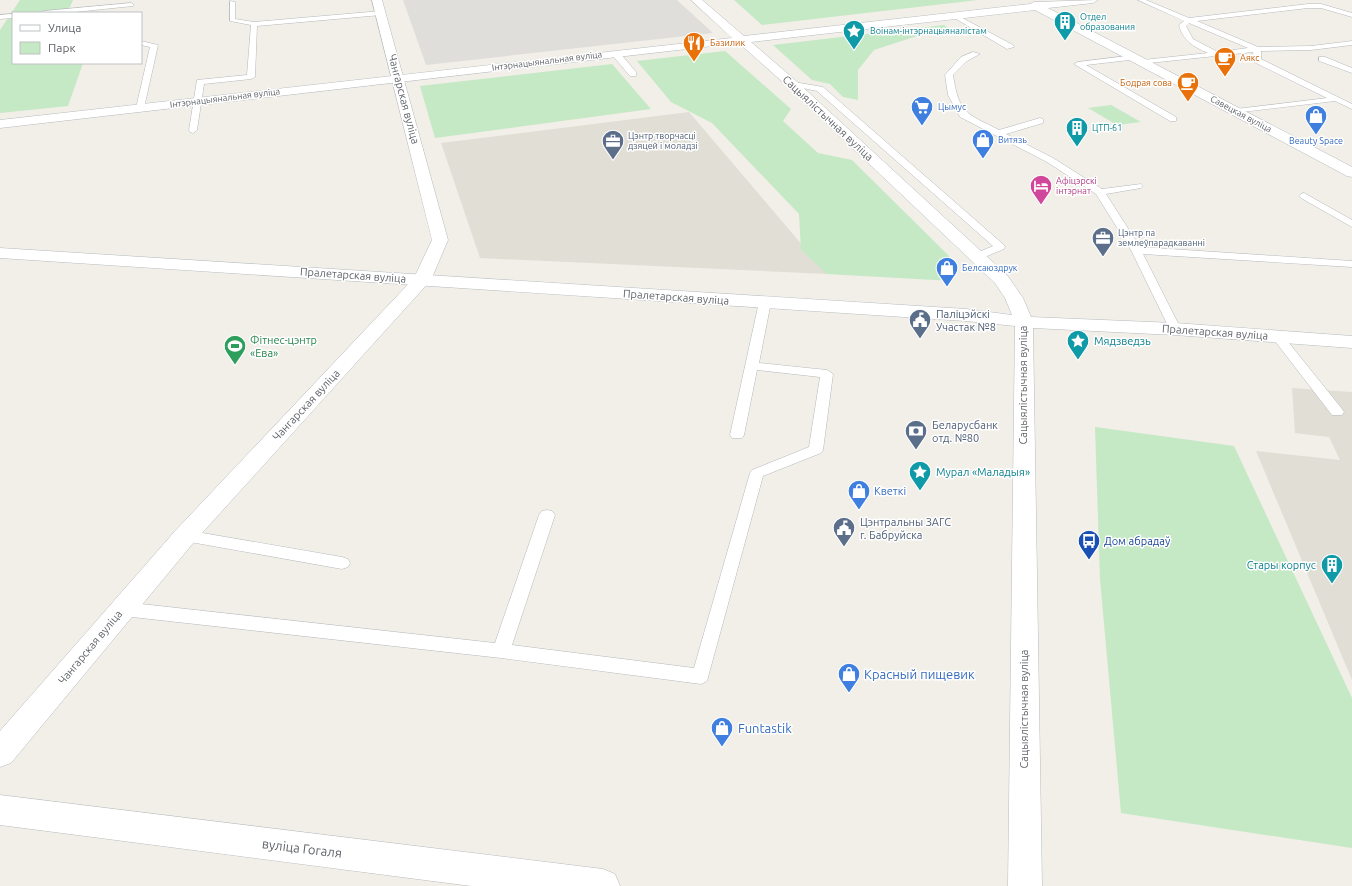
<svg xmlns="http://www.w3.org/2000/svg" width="1352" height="886" viewBox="0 0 1352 886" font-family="Ubuntu,sans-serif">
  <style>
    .industrial { fill: #e0deda }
    .education { fill: #e1ded6 }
    .green { fill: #c5e8c5 }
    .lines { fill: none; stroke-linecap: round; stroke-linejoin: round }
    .lane-casing { stroke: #b5b8bc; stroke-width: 1 }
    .street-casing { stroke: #b5b8bc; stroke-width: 1 }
    .secondary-casing { stroke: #b6babf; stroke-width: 1 }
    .lane { fill: #fff; fill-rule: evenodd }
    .street { fill: #fff; fill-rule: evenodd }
    .secondary { fill: #fff; fill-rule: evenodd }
    .labels { text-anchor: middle; stroke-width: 3; stroke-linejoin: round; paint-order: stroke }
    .far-culture-label { font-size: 9px; fill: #0d838f; stroke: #fff; text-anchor: start }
    .far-food-label { font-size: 9px; fill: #c56008; stroke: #fff; text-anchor: start }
    .far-street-label { font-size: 9px; fill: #5f6368; stroke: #fff }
    .far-shop-label { font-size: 9px; fill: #366cbe; stroke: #fff; text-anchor: start }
    .far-service-label { font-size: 9px; fill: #4e5e75; stroke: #fff; text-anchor: start }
    .far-hotel-label { font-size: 9px; fill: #b23c85; stroke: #fff; text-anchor: start }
    .street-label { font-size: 11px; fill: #5f6368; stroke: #fff }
    .service-label { font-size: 11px; fill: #4e5e75; stroke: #fff; text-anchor: start }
    .leisure-label { font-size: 11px; fill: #27864d; stroke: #fff; text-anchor: start }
    .culture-label { font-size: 11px; fill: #0d838f; stroke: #fff; text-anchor: start }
    .shop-label { font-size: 11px; fill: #366cbe; stroke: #fff; text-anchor: start }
    .transit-label { font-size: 11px; fill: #164399; stroke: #fff; text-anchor: start }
    .near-shop-label { font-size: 13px; fill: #366cbe; stroke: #fff; text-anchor: start }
    .near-street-label { font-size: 13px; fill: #5f6368; stroke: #fff }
  </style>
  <rect width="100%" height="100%" fill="#f1efe8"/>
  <path class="industrial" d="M403 0H677L713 33 426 65Z"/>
  <path class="education" d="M689 112 827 274 480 258 441 143Z
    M1292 388 1352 392V680L1256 451 1340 460 1329 437 1295 433Z"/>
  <path class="green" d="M20 0H73L67 13H13V63H83L68 106 0 113V30Z
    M734 0H978L762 25Z
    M944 25 951 30 926 33 874 50 858 70V100L843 97 830 84 812 80 773 45Z
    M725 51 791 109 783 121 818 153 852 160 949 256 953 281 827 274 801 250 799 214 712 123 671 102 637 61Z
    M612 64 651 109 435 138 420 86Z
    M1111 105 1141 122 1117 125 1088 108Z
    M1095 427 1234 446 1352 698V848L1121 813 1100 579Z"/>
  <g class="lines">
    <g class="lane-casing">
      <path id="lane" d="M1138 0H1146L1189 18 1308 4H1321L1352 13V17L1321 8H1308L1197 21 1258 47 1311 46 1352 41V45L1311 50 1261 51V59L1352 104V109L1335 101 1233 113 1232 111 1236 109 1327 98 1254 62 1253 52 1140 64V60H1143L1208 53C1194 47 1183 41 1179 25L1184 21ZM1189 23 1248 48 1218 52 1193 39 1186 26Z
        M230 1 235 2V19L254 22 381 11 384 13 381 15 257 26 255 77 251 79 204 84 197 130 193 133 190 132 189 130 197 80 247 75 251 25 230 21Z
        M131 3 133 4V6L65 13H41L44 11Z
        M953 13 1013 45 1014 47 1007 49 951 16 950 15Z
        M13 14V18L0 19V15Z
        M141 41 158 45 144 108 140 110 136 108 150 47 141 45Z
        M613 52H619L636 72V76H630L613 56Z
        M973 52 980 54 967 61 953 75C959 114 966 113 999 130L1040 118 1043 119V123L1006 134 1053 158 1102 189 1141 184 1143 186 1141 188 1106 194 1140 247 1352 261V267L1143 254 1181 329 1175 333 1171 332 1131 250 1096 194 1047 162 960 117 948 95 945 75 961 57Z
        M1135 55 1139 57 1138 59 1086 65 1176 117V121H1170L1074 64 1078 62Z
        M1319 57H1325L1352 68V73L1319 61Z
        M788 81 823 87 1004 245 1005 247 1004 249 980 259H972L971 257 972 255 993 246 817 91 788 85Z
        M1304 193 1352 220V227L1301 198 1299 196 1301 194Z
        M765 299 771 302 759 363 827 370 833 374 823 450 821 453 763 476 707 681 701 684 501 658 123 616 117 614 115 609 117 604 123 602 495 643 539 515 542 511 547 510 552 511 555 515 512 645 694 668 750 473 752 470 809 447 820 377 757 370 744 435 742 438H732L730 435 759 302Z
        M1277 332 1281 333 1342 409 1344 412 1342 415H1332L1271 336Z
        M185 530 342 557 348 559 350 563 348 567 342 569 179 540 177 536 179 532Z"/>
    </g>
    <g class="street-casing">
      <path id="street" d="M372 0H382L448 240 431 280 194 542 11 763 0 767V731L176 530 414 278 432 240Z
        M0 795 603 869 615 874 620 886H471L0 825Z"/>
    </g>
    <g class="secondary-casing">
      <path id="secondary" d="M691 0H702L744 36 1030 4 1034 2 1098 0 1093 3 1048 8 1352 167V177L1347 176 1035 10 751 42 795 80 1007 275 1023 298 1031 317 1175 323 1352 336V348L1175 335 1033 328 1042 886H1008L1015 326 966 321 0 258V248L966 309 1012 315 1005 298 995 283 787 86 739 43 0 128V120L732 38Z"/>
    </g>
    <use href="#lane" class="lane"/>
    <use href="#street" class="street"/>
    <use href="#secondary" class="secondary"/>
  </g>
  <defs>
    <g id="building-pin" transform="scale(1.15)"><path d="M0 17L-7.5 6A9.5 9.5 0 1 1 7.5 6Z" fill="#0f9aa8" stroke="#fff"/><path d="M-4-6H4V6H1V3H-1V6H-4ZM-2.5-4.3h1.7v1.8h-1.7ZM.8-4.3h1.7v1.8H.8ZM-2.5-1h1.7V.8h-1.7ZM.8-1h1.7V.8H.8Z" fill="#fff"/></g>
    <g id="sight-pin" transform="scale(1.15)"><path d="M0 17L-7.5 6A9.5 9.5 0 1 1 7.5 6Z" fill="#0f9aa8" stroke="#fff"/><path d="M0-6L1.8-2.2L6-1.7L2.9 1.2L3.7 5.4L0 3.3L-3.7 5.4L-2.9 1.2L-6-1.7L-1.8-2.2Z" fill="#fff"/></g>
    <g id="restaurant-pin" transform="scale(1.15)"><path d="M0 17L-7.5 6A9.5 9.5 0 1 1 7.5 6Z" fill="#e8710a" stroke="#fff"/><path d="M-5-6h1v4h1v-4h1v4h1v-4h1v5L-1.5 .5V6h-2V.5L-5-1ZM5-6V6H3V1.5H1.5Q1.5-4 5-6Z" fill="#fff"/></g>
    <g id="cafe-pin" transform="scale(1.15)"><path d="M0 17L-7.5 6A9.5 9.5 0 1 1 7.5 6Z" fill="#e8710a" stroke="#fff"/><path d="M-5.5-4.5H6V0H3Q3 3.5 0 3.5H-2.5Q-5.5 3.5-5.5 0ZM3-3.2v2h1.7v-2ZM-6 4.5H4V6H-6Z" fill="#fff"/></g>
    <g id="supermarket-pin" transform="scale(1.15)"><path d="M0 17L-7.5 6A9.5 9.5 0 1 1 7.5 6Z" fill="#3f7fe0" stroke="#fff"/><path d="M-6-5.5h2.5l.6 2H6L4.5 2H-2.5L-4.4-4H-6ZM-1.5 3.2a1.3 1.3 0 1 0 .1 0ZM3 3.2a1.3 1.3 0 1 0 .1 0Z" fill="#fff"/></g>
    <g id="shop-pin" transform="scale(1.15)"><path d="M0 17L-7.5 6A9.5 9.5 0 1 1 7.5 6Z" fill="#3f7fe0" stroke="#fff"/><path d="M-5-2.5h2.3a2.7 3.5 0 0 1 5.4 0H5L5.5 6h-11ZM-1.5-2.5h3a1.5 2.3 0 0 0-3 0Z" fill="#fff"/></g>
    <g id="office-pin" transform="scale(1.15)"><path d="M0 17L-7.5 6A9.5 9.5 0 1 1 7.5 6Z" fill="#5c6f8a" stroke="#fff"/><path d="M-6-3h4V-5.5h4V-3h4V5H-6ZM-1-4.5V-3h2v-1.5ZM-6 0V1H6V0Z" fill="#fff"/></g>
    <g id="hotel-pin" transform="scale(1.15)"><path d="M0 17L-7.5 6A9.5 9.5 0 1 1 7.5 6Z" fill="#d1479c" stroke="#fff"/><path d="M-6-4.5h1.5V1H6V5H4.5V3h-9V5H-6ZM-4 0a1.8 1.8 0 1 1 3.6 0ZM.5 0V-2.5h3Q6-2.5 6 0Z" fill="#fff"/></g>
    <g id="civic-pin" transform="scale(1.15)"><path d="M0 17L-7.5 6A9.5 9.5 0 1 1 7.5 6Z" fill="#5c6f8a" stroke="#fff"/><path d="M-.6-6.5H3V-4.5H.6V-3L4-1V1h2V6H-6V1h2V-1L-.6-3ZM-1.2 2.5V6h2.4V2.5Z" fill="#fff"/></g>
    <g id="stadium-pin" transform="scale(1.15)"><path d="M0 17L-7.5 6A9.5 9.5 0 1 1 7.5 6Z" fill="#2e9e5b" stroke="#fff"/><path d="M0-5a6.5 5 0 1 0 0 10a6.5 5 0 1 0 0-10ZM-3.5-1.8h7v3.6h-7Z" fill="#fff"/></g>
    <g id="bank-pin" transform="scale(1.15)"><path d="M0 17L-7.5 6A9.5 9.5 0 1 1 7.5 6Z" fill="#5c6f8a" stroke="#fff"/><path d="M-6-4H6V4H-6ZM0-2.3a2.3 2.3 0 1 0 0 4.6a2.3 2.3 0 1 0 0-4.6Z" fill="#fff"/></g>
    <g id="bus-pin" transform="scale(1.15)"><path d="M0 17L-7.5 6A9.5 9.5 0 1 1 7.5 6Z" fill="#1a4fb4" stroke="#fff"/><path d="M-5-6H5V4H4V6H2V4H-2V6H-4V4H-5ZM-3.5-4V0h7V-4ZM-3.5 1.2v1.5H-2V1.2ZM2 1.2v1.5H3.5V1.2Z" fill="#fff"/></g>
  </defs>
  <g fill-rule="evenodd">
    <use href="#building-pin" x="1065" y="22"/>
    <use href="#sight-pin" x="854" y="31"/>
    <use href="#restaurant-pin" x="694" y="43"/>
    <use href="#cafe-pin" x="1225" y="58"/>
    <use href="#cafe-pin" x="1188" y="83"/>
    <use href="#supermarket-pin" x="922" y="107"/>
    <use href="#shop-pin" x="1316" y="116"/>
    <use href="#building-pin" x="1077" y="128"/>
    <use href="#shop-pin" x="983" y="140"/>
    <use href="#office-pin" x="613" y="141"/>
    <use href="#hotel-pin" x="1041" y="186"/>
    <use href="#office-pin" x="1103" y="238"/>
    <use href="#shop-pin" x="947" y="268"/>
    <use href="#civic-pin" x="920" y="320"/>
    <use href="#sight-pin" x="1078" y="341"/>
    <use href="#stadium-pin" x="235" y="346"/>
    <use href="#bank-pin" x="916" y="431"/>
    <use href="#sight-pin" x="920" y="472"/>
    <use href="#shop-pin" x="859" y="491"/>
    <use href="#civic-pin" x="844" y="528"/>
    <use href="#bus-pin" x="1089" y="541"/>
    <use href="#building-pin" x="1332" y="565"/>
    <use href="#shop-pin" x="849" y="674"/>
    <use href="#shop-pin" x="722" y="728"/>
  </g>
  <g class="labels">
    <g class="far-culture-label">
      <text x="1080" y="20">Отдел<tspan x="1080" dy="10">образования</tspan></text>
      <text x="870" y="34">Воінам-інтэрнацыяналістам</text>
      <text x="1092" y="131">ЦТП-61</text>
    </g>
    <g class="far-food-label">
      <text x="710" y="46">Базилик</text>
      <text x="1240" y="61">Аякс</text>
      <text x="1172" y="86" text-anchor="end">Бодрая сова</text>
    </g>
    <g class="far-street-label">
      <text transform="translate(547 61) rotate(-7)" y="3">Інтэрнацыянальная вуліца</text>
      <text transform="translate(225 98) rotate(-7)" y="3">Інтэрнацыянальная вуліца</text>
      <text transform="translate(1241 114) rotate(28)" y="3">Савецкая вуліца</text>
    </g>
    <g class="far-shop-label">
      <text x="938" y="110">Цымус</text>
      <text x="998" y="143">Витязь</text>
      <text x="1316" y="144" text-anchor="middle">Beauty Space</text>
      <text x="962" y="271">Белсаюздрук</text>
    </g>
    <g class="far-service-label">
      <text x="628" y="139">Цэнтр творчасці<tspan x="628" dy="10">дзяцей і моладзі</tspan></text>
      <text x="1118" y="236">Цэнтр па<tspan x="1118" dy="10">землеўпарадкаванні</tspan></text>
    </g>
    <g class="far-hotel-label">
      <text x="1056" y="184">Афіцэрскі<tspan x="1056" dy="10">інтэрнат</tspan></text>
    </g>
    <g class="street-label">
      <text transform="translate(404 99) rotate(75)" y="4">Чангарская вуліца</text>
      <text transform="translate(828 118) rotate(43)" y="4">Сацыялістычная вуліца</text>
      <text transform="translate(353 275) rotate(4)" y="4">Пралетарская вуліца</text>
      <text transform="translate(676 297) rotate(4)" y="4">Пралетарская вуліца</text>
      <text transform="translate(1215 332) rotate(4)" y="4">Пралетарская вуліца</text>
      <text transform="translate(1023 385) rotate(-90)" y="4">Сацыялістычная вуліца</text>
      <text transform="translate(306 405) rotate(-47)" y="4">Чангарская вуліца</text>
      <text transform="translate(90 647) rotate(-50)" y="4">Чангарская вуліца</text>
      <text transform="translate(1024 709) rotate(-90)" y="4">Сацыялістычная вуліца</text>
    </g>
    <g class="service-label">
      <text x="936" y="318">Паліцэйскі<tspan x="936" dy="13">Участак №8</tspan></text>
      <text x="932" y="429">Беларусбанк<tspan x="932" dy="13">отд. №80</tspan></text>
      <text x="860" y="526">Цэнтральны ЗАГС<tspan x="860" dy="13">г. Бабруйска</tspan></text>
    </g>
    <g class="leisure-label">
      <text x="250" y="344">Фітнес-цэнтр<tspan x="250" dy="13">«Ева»</tspan></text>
    </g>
    <g class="culture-label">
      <text x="1094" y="345">Мядзведзь</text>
      <text x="936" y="476">Мурал «Маладыя»</text>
      <text x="1316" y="569" text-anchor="end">Стары корпус</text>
    </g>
    <g class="shop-label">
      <text x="874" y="495">Кветкі</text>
    </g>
    <g class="transit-label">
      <text x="1104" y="545">Дом абрадаў</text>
    </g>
    <g class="near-shop-label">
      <text x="864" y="679">Красный пищевик</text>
      <text x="738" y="733">Funtastik</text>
    </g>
    <g class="near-street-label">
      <text transform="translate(302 848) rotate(7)" y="5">вуліца Гогаля</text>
    </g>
  </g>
  <rect x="12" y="12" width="130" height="52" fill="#ffffff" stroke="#bfc1c3"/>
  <rect x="20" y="25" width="20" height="6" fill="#ffffff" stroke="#bfc1c3"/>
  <text x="48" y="32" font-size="12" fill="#5f6368">Улица</text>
  <rect x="20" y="42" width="20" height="12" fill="#c5e8c5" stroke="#bfc1c3"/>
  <text x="48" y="52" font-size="12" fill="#5f6368">Парк</text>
</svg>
